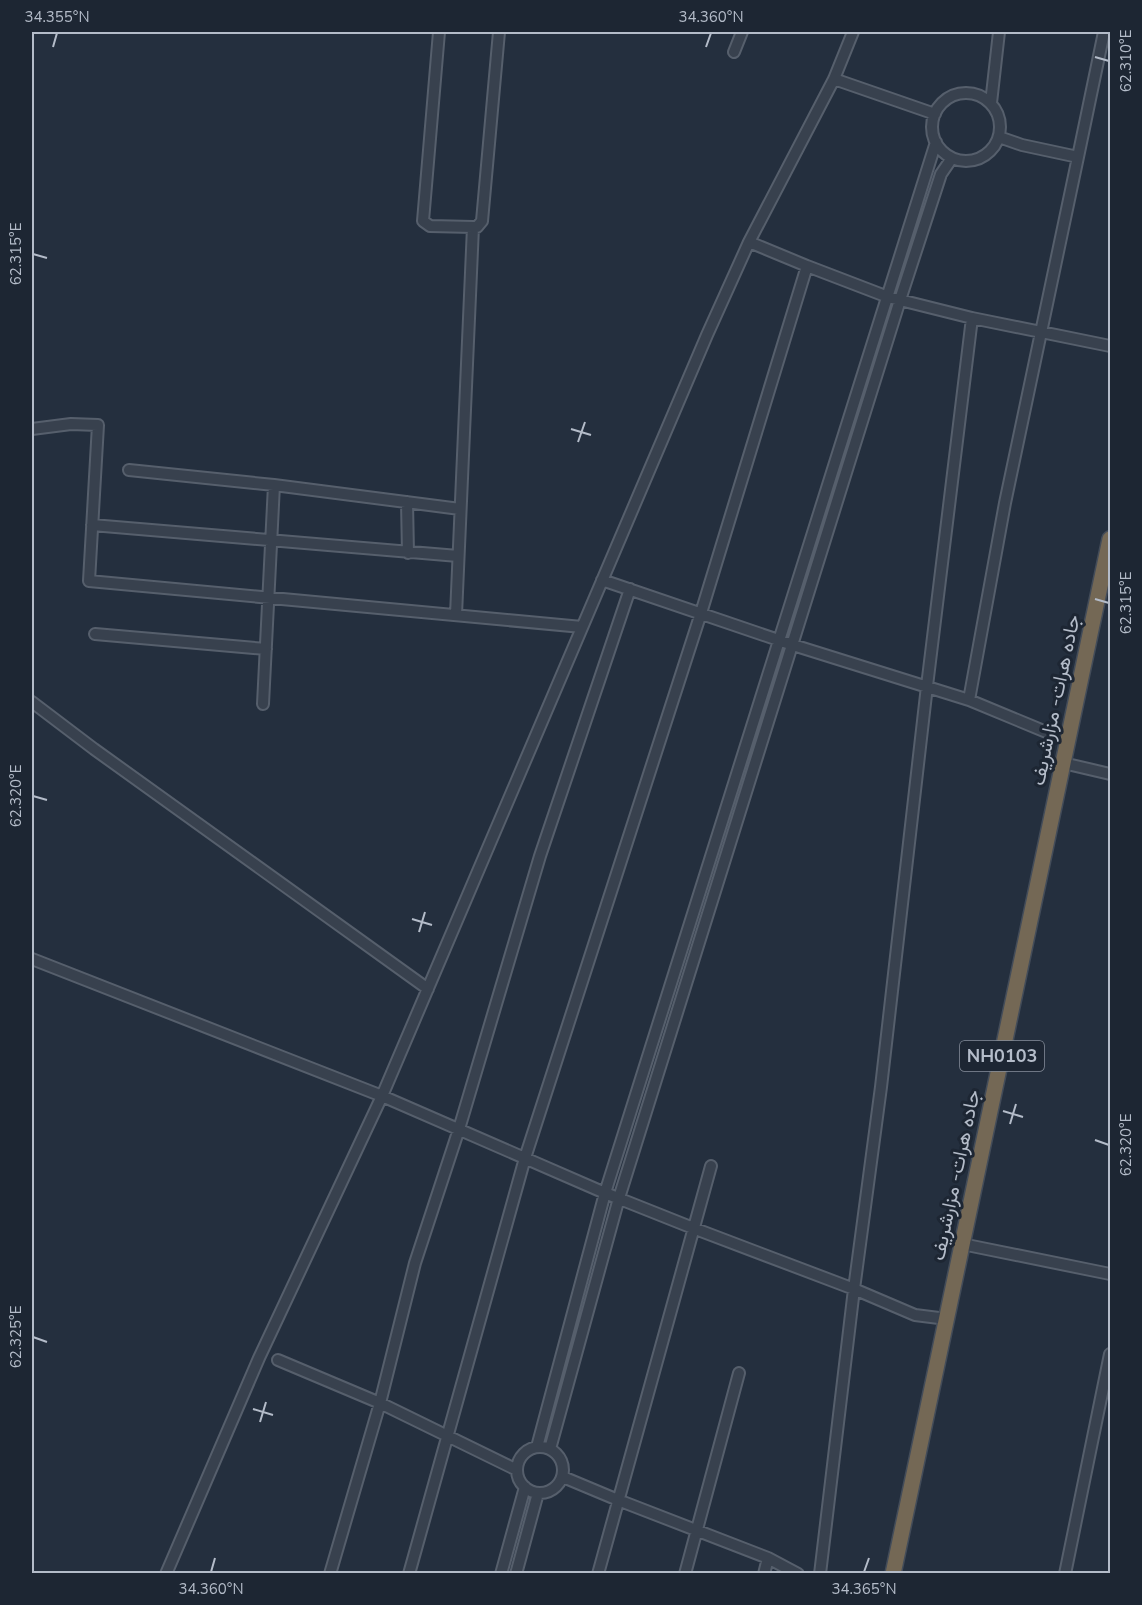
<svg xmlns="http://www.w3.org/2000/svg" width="1142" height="1605" viewBox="0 0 1142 1605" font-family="'Nunito Sans',Vazirmatn,sans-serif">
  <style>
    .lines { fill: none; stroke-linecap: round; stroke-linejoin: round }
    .minor-casing { stroke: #565f6c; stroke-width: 14 }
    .highway-casing { stroke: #434c59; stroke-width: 18 }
    .minor { stroke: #38414e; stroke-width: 10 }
    .highway { stroke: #746855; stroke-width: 15 }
    .ticks { fill: none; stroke: #b4bcc9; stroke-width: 2 }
    .labels { text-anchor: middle; stroke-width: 6; stroke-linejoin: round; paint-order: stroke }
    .shield { fill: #1d2633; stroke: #878f9c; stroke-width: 1.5 }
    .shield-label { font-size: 18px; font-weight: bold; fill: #b4bcc9 }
    .street-label { font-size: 20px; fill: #b4bcc9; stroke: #1d2633 }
    .neatline { fill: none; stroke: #b4bcc9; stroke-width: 2 }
    .ticks-label { font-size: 15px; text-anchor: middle; fill: #b4bcc9 }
  </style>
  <rect width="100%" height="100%" fill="#242f3e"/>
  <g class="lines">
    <g class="minor-casing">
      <path id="minor" d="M439 32 423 221 430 226 473 227H477L482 221 499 32
        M734 52 742 32
        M834 79 935 114
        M932 127a34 34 0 1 1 68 0a34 34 0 1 1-68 0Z
        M991 103 999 32
        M1078 157 1104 32
        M749 242 807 266 888 297 972 318 1110 346
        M32 429 71 424 98 425 89 581 582 627
        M129 470 274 485 460 509
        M407 502 408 553
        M92 525 458 556
        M602 580 793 645 969 700 1068 741
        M456 615 473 227
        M95 634 266 649
        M969 700 1005 503 1078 157 1022 145 999 137
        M32 702 94 749 428 989
        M263 704 274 485
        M1063 763 1110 774
        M32 959 382 1096 605 1193 693 1228 854 1289 915 1315 947 1319
        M962 1244 1110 1274
        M278 1360 380 1403 517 1470
        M517 1470a23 23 0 1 1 46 0a23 23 0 1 1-46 0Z
        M537 1447 605 1193 936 142
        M550 1449 619 1198 900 300 941 174 952 158
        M563 1477 618 1500 768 1558 798 1574
        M166 1574 259 1358 382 1096 707 335 749 242 834 79 853 32
        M330 1574 380 1403 415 1263 459 1129 540 856 630 589
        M409 1574 525 1158 701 613 807 266
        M501 1574 525 1487
        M516 1574 538 1493
        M598 1574 711 1166
        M685 1574 739 1373
        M764 1574 768 1558
        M820 1574 854 1289 881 1087 927 686 972 318
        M1065 1574 1110 1354"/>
    </g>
    <g class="highway-casing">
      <path id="highway" d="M893 1574 1110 539"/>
    </g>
    <use href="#minor" class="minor"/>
    <use href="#highway" class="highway"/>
  </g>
  <path class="ticks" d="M53 47 57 33M706 47 711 33M1095 57 1109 61M33 254 47 258M571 429 591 435M578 442 585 422M1095 599 1109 603M33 796 47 800M412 919 432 925M419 932 425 912M1003 1111 1023 1117M1010 1124 1016 1104M1095 1140 1109 1145M33 1337 47 1342M253 1409 273 1415M260 1422 266 1402M211 1572 215 1558M864 1572 869 1558"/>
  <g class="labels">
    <rect class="shield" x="960" y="1041" width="84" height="30" rx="4.5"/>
    <g class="shield-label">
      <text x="1002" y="1062">NH0103</text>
    </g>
    <g class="street-label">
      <text transform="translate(1055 700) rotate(-78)" y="7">جاده هرات- مزارشریف</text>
      <text transform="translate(955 1175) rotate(-78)" y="7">جاده هرات- مزارشریف</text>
    </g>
  </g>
  <rect width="1142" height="1605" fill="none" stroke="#1d2633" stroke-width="66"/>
  <rect x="33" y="33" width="1076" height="1539" class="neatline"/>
  <g class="ticks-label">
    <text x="57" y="22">34.355°N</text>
    <text x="711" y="22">34.360°N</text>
    <text transform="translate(1126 61) rotate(-90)" y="5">62.310°E</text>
    <text transform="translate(16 254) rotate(-90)" y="5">62.315°E</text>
    <text transform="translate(1126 603) rotate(-90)" y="5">62.315°E</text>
    <text transform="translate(16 796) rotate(-90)" y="5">62.320°E</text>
    <text transform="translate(1126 1145) rotate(-90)" y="5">62.320°E</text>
    <text transform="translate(16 1337) rotate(-90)" y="5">62.325°E</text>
    <text x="211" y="1594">34.360°N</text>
    <text x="864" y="1594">34.365°N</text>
  </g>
</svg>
